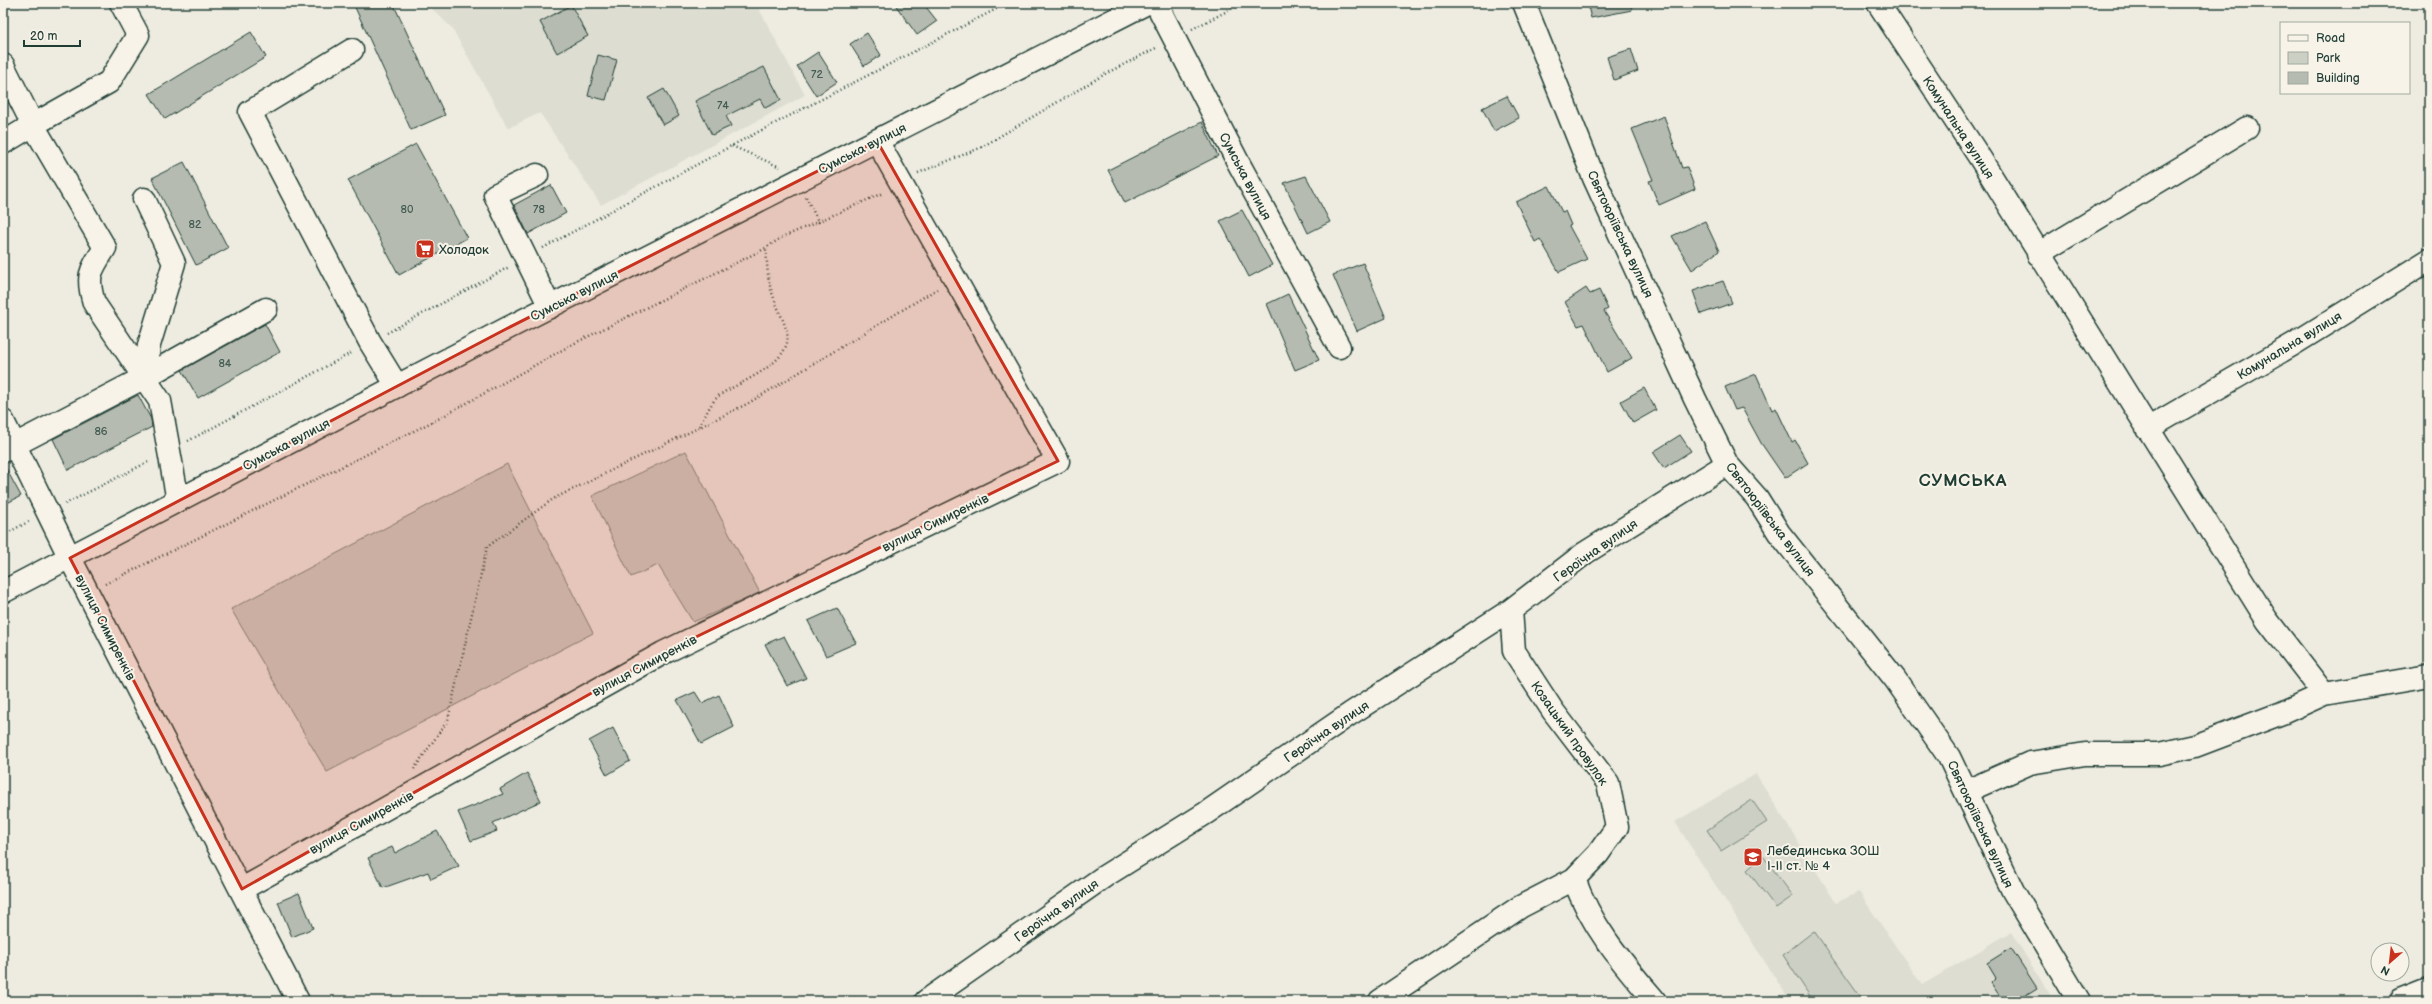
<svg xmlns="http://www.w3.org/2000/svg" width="2432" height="1004" viewBox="0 0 2432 1004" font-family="'Balsamiq Sans',sans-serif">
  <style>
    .built { fill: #ddddd2 }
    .green { fill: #cccfc4; stroke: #76867c }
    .building { fill: #b5bbb0; stroke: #1f3d34 }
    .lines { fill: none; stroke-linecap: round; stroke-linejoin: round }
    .minor-casing { stroke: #1f3d34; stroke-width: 25 }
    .major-casing { stroke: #1f3d34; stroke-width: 25 }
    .path { stroke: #1f3d34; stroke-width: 2.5; stroke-dasharray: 1 3; stroke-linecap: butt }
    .minor { stroke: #f7f3e8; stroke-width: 22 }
    .major { stroke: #f7f3e8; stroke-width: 22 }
    .marked { fill: #c8321e; fill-opacity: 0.2; stroke: #c8321e; stroke-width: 3; stroke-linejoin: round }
    .labels { text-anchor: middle; stroke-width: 4; stroke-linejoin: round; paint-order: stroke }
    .number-label { font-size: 11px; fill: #445c53 }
    .street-label { font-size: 13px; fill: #1f3d34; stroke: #f7f3e8 }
    .poi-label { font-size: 13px; fill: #1f3d34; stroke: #f7f3e8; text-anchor: start }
    .district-label { font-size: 17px; font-weight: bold; letter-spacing: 1px; fill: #1f3d34; stroke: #f7f3e8 }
  </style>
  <rect width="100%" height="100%" fill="#eeece1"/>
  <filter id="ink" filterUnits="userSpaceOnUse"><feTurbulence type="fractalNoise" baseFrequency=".025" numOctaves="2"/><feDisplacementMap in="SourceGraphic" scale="8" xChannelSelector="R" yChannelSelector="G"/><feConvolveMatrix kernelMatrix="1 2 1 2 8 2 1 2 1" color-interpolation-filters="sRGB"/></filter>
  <g filter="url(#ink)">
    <path class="built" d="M426 3H756L805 95 601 205 540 113 508 128 452 28Z
      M1756 774 1836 903 1859 892 1922 985 2011 932 2054 1001H1790L1675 822Z"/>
    <path class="green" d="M686 451 760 593 693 622 658 565 631 577 592 496Z
      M507 464 593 633 327 772 231 609Z
      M1752 800 1767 822 1721 851 1707 830Z
      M1763 856 1793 896 1776 908 1747 870Z
      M1814 931 1863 1000 1813 1001 1783 955Z"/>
    <path class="building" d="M353 3H393L445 115 411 130Z
      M894 3H923L937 21 917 35Z
      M1587 3H1631L1632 10 1591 18Z
      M571 5 588 36 557 53 540 22Z
      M251 32 266 57 165 119 149 94Z
      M867 33 881 55 864 66 850 44Z
      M1631 49 1638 71 1614 80 1607 57Z
      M818 52 837 82 816 96 797 66Z
      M598 55 617 60 606 100 588 96Z
      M764 67 781 100 765 108 760 99 726 116 731 126 712 135 695 101Z
      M664 89 679 116 663 125 648 98Z
      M1507 96 1519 118 1494 131 1482 108Z
      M1664 116 1682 168 1687 167 1695 189 1659 205 1649 181 1653 180 1632 129Z
      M1202 122 1218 156 1125 203 1108 170Z
      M416 144 467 238 399 275 348 180Z
      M184 162 228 248 196 265 152 178Z
      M1306 176 1330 222 1308 233 1284 183Z
      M551 185 566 213 528 234 514 205Z
      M1549 186 1562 212 1565 211 1571 225 1569 226 1587 259 1559 272 1540 239 1535 242 1516 202Z
      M1242 210 1272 265 1249 277 1220 221Z
      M1705 221 1719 251 1692 270 1672 236Z
      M1363 263 1386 318 1357 331 1333 275Z
      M1723 281 1732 303 1701 314 1693 291Z
      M1586 288 1590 294 1599 290 1608 309 1604 311 1632 358 1607 372 1584 324 1578 326 1565 302Z
      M1288 294 1319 360 1295 370 1267 304Z
      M265 324 280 352 198 398 182 370Z
      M1756 374 1772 410 1776 408 1792 442 1795 440 1808 463 1785 478 1761 443 1742 408 1735 410 1725 387Z
      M1644 388 1656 410 1633 423 1621 401Z
      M138 395 151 419 152 427 68 470 53 439Z
      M1680 435 1691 451 1664 468 1653 452Z
      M3 463 21 496 3 505Z
      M837 608 856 643 826 656 808 621Z
      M784 636 806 678 787 686 765 644Z
      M695 692 702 703 719 695 734 727 701 744 677 700Z
      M613 728 630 761 607 775 589 741Z
      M527 773 541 801 493 823 497 831 471 841 458 812 503 794 500 789Z
      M437 831 459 866 431 879 428 872 383 888 368 858 392 847 395 853Z
      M299 893 313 928 292 937 278 902Z
      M2011 948 2037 988 2016 1001H2003L1991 983 1996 978 1987 963Z"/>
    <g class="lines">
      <g class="minor-casing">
        <path id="minor" d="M121 3 138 35 109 82 33 125 105 248C90 271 86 276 94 303L160 401 178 501
          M1156 3 1239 164 1339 347
          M1524 3 1594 178 1695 399 1727 464 1757 498 1779 533 1895 679 1949 757 2013 891 2079 1001
          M1878 3 1980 158 2267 620 2324 694
          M352 50 250 112 370 342 397 386
          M3 65 33 125 3 143
          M537 175 495 195 550 307
          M144 199 174 263 149 345 145 377
          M2038 254 2247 128
          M3 421 70 558 298 1001
          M2147 429 2292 345 2429 260
          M3 451 145 377 266 309
          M1967 791 2030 763 2085 754H2159L2195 746 2282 713 2324 694 2429 676
          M1574 879C1592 928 1622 962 1655 1001
          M242 889 663 653 1058 461 877 141
          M926 1001 1105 876 1206 813 1350 714 1511 610 1585 553 1727 464
          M1380 1001 1520 907 1574 879 1598 854 1617 827 1608 783 1553 711 1514 651 1511 610
          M2401 1001 2429 990"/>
      </g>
      <g class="major-casing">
        <path id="major" d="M3 592 506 329 1147 3"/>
      </g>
      <path class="path" d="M1192 29 1243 3
        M732 146 780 167
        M918 173 980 148 1105 74 1158 47
        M806 197 819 223
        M543 248 731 146 1008 3
        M387 333 509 267
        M699 426C706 416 710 402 721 394 740 382 793 363 787 333 783 316 772 299 769 281 767 270 767 259 766 248
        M188 441 353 352
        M65 504 150 461
        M3 535 30 521
        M105 584 440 418 573 344 764 249 781 238 883 193
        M414 769 448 720 487 547 553 499 747 404 937 289"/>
      <use href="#minor" class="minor"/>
      <use href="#major" class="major"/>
    </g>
  </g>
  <path class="marked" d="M877 141 1058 461 663 653 242 889 70 558 506 329Z"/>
  <defs>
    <g id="supermarket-square" transform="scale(1)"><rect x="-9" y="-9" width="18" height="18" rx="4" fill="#c8321e" stroke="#f7f3e8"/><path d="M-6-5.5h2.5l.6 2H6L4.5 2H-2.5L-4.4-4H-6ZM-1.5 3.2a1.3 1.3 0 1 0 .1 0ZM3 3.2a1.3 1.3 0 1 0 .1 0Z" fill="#fff"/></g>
    <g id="school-square" transform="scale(1)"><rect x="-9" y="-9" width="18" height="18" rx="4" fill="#c8321e" stroke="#f7f3e8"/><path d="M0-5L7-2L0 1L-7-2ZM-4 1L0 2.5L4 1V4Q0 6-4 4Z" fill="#fff"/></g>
  </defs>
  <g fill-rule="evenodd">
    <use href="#supermarket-square" x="425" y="249"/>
    <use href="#school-square" x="1753" y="857"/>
  </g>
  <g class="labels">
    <g class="number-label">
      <text x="817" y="78">72</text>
      <text x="723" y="109">74</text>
      <text x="407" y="213">80</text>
      <text x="539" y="213">78</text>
      <text x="195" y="228">82</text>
      <text x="225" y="367">84</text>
      <text x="101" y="435">86</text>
    </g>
    <g class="street-label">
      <text transform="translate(1959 127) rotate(57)" y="5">Комунальна вулиця</text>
      <text transform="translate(862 148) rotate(-27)" y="5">Сумська вулиця</text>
      <text transform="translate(1246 176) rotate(62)" y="5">Сумська вулиця</text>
      <text transform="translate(1621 234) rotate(65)" y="5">Святоюріївська вулиця</text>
      <text transform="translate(574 295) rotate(-27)" y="5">Сумська вулиця</text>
      <text transform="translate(2289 345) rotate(-31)" y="5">Комунальна вулиця</text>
      <text transform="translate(286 444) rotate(-28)" y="5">Сумська вулиця</text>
      <text transform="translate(1771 519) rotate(53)" y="5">Святоюріївська вулиця</text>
      <text transform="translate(935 522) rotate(-26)" y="5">вулиця Симиренків</text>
      <text transform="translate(1595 550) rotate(-35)" y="5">Героїчна вулиця</text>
      <text transform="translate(106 627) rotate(63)" y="5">вулиця Симиренків</text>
      <text transform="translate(644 665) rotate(-28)" y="5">вулиця Симиренків</text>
      <text transform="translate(1326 731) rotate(-34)" y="5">Героїчна вулиця</text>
      <text transform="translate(1570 733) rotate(55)" y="5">Козацький провулок</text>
      <text transform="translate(361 822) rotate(-29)" y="5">вулиця Симиренків</text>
      <text transform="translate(1981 824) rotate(65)" y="5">Святоюріївська вулиця</text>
      <text transform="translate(1056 910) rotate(-35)" y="5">Героїчна вулиця</text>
    </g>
    <g class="poi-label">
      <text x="439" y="254">Холодок</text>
      <text x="1767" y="855">Лебединська ЗОШ<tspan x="1767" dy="15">І-ІІ ст. № 4</tspan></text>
    </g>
    <g class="district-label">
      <text x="1963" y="486">СУМСЬКА</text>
    </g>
  </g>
  <rect width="2432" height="1004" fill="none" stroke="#f7f3e8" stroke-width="16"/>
  <rect x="8" y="8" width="2416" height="988" fill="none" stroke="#1f3d34" stroke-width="1.5" filter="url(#ink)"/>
  <rect x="2280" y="22" width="130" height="72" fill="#f7f3e8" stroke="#a1aaa0"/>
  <rect x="2288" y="35" width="20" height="6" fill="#f7f3e8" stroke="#a1aaa0"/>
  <text x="2316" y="42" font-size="12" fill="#1f3d34">Road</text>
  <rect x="2288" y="52" width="20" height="12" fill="#cccfc4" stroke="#a1aaa0"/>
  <text x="2316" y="62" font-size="12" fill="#1f3d34">Park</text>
  <rect x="2288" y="72" width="20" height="12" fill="#b5bbb0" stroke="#a1aaa0"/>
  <text x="2316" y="82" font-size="12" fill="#1f3d34">Building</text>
  <g transform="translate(2390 962) rotate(208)"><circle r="19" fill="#f7f3e8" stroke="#a1aaa0"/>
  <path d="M0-3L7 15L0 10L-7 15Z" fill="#c8321e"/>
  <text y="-6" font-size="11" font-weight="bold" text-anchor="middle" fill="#1f3d34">N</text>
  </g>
  <path d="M24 40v6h56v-6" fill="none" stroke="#1f3d34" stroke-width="2"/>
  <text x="30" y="40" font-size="12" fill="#1f3d34" stroke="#f7f3e8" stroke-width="3" paint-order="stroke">20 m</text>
</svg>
